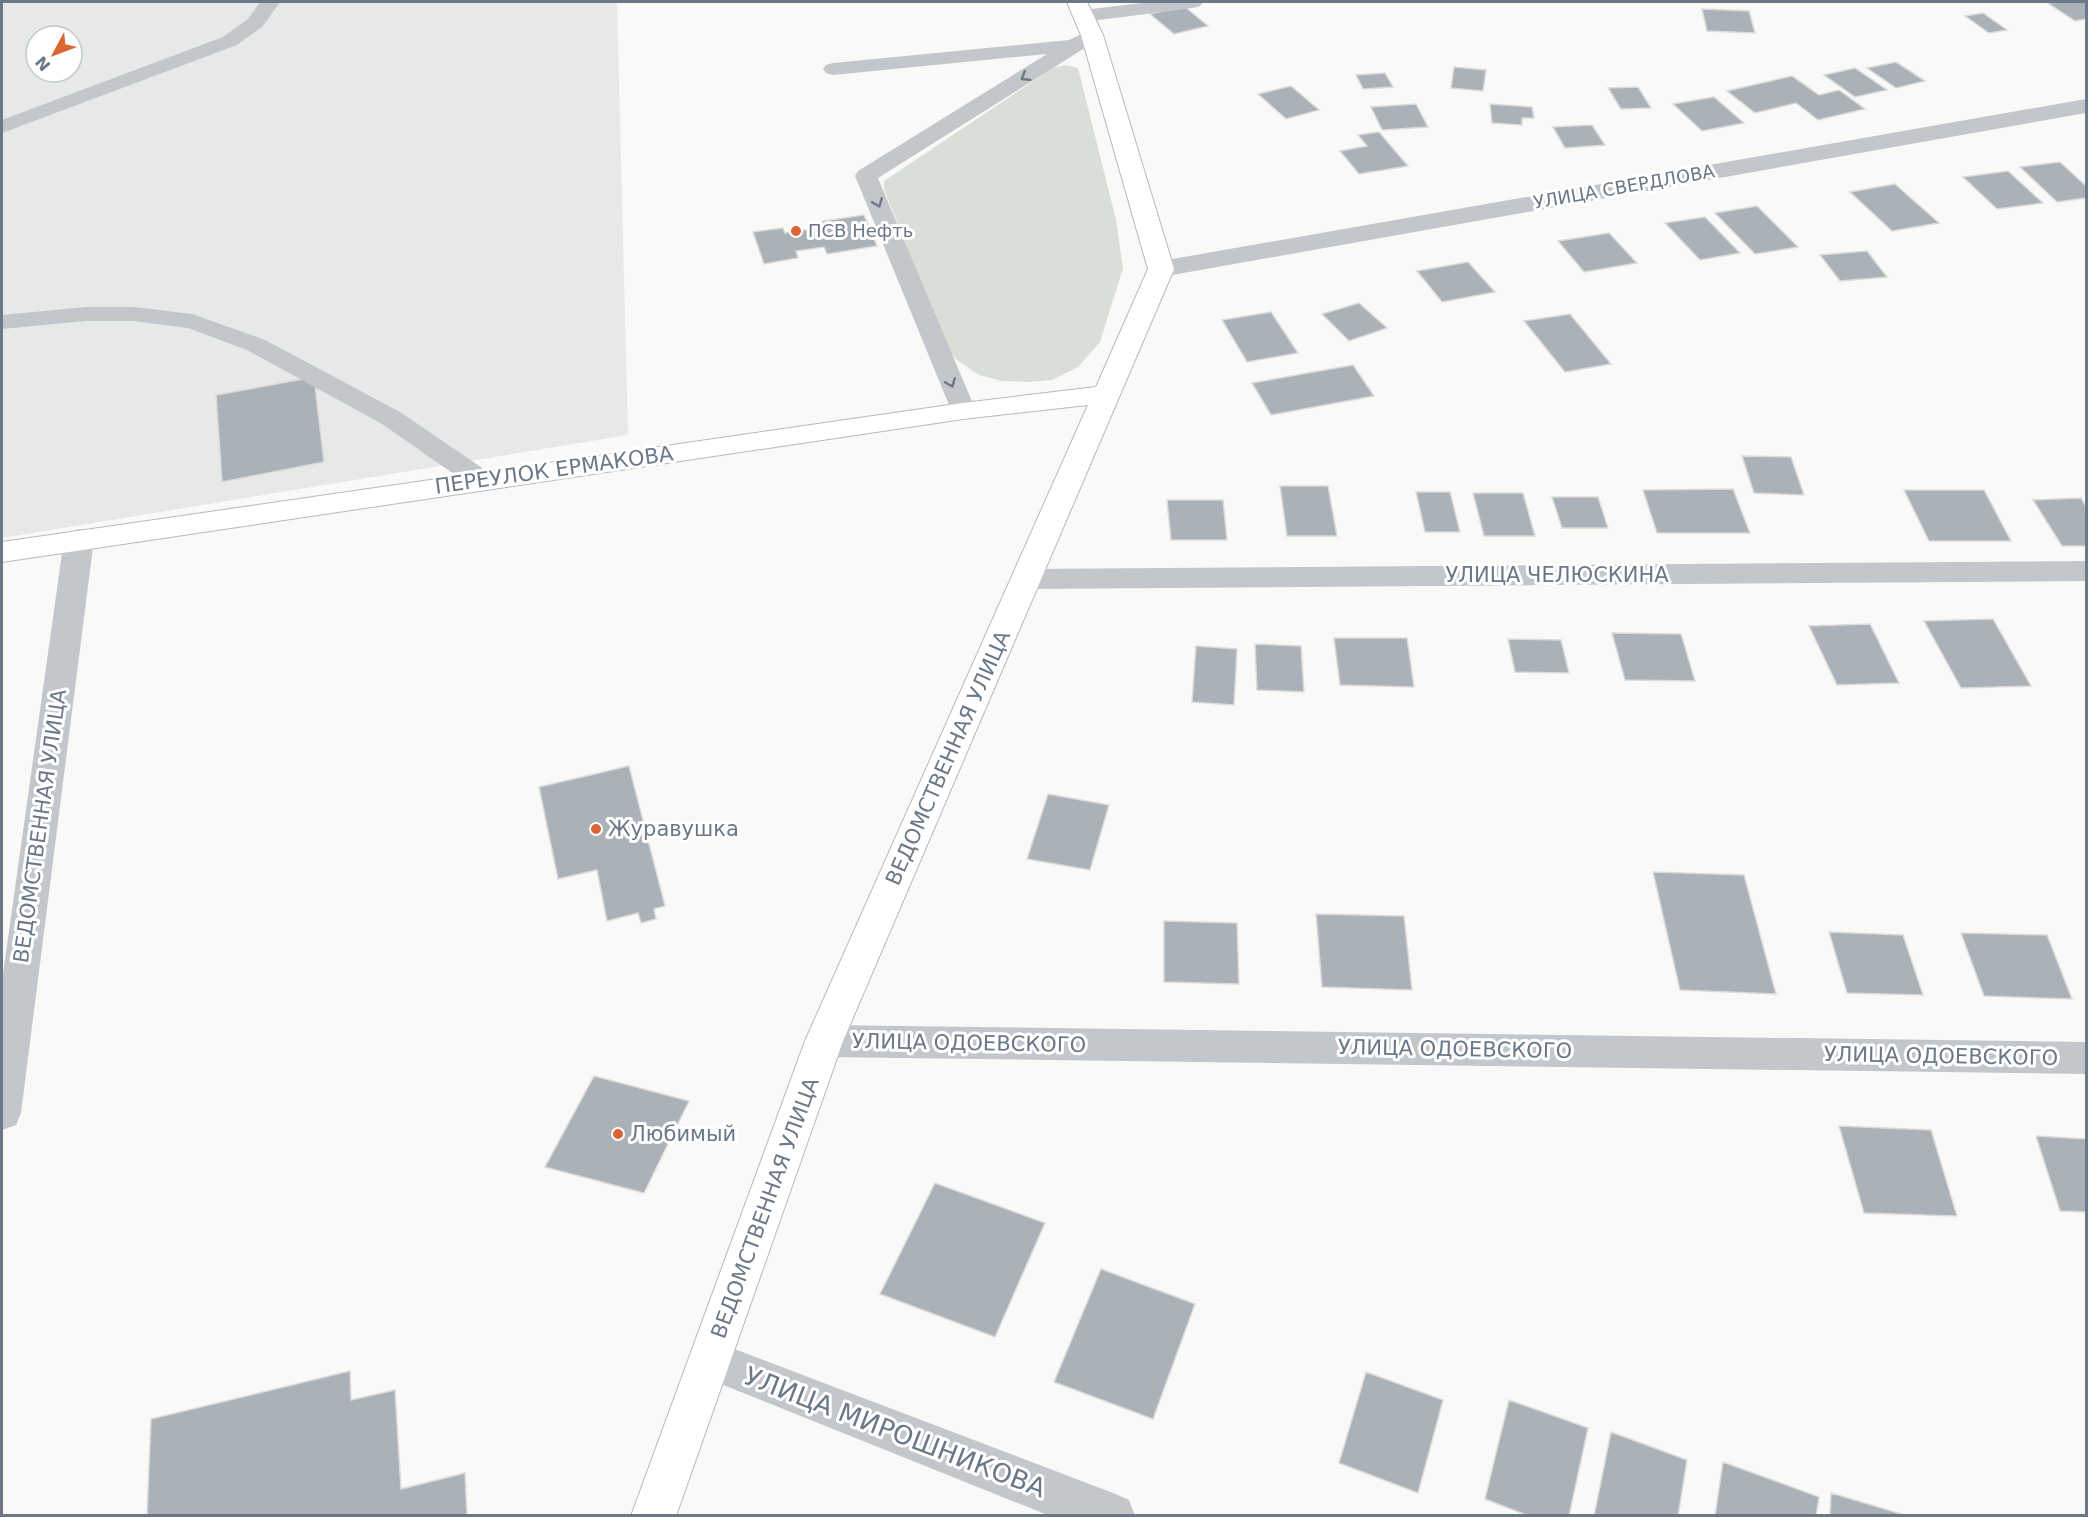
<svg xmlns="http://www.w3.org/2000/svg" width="2088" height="1517" viewBox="0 0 2088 1517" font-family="'DejaVu Sans',sans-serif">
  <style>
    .built { fill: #e7e8e8; fill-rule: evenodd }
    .green { fill: #d9ded6 }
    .building { fill: #aab1b8; stroke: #dbdbd9; stroke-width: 1.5 }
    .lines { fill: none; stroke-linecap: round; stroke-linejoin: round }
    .secondary-casing { stroke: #b5babf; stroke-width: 2 }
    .lane { fill: #c3c6ca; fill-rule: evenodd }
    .street { fill: #c3c6ca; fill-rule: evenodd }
    .secondary { fill: #fff; fill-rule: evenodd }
    .oneway { stroke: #6a7887 }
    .poi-dot { fill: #dc6535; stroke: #fff; stroke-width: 2 }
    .labels { text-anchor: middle; stroke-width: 6; stroke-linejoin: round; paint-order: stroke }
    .far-street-label { font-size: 18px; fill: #6a7887; stroke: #fff }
    .far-poi-label { font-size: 18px; fill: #6a7887; stroke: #fff; text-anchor: start }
    .street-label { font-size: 21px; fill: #6a7887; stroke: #fff }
    .poi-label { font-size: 21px; fill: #6a7887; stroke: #fff; text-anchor: start }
    .near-street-label { font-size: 26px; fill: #6a7887; stroke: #fff }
  </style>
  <rect width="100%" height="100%" fill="#f9f9f7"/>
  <path class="built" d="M2 2H617L628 435 2 538ZM36 36H72V72H36Z"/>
  <path class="green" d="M1065 65 1078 68 1116 220 1123 268 1100 342 1078 367 1052 380 1028 382 1002 381 979 375 957 360 948 349 884 189V181L1053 68Z"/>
  <path class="building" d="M2059 2H2086V19L2075 21 2048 3Z
    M1184 6 1208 26 1174 34 1150 14Z
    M1702 9 1749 11 1755 33 1707 31Z
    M1983 13 2007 30 1989 33 1965 16Z
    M1896 62 1925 81 1896 88 1867 68Z
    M1454 67 1486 70 1483 91 1451 88Z
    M1855 68 1887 90 1855 97 1824 75Z
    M1385 73 1393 87 1363 89 1356 75Z
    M1792 76 1819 95 1839 90 1865 109 1818 120 1796 103 1755 113 1727 91Z
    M1291 86 1319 110 1286 119 1258 94Z
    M1638 87 1651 108 1621 109 1608 88Z
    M1714 97 1744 123 1702 131 1673 104Z
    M1416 104 1428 127 1382 130 1371 107Z
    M1490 104 1532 107 1534 118H1522V125L1492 123Z
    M1592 125 1605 145 1565 148 1553 127Z
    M1379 132 1408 166 1359 174 1340 151 1367 146 1358 135Z
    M2060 162 2086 186V198L2057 202 2020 167Z
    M2008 171 2043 203 1997 209 1963 177Z
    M1895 184 1939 223 1892 231 1850 192Z
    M1757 206 1798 247 1755 254 1715 213Z
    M864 215 877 246 827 254 824 247 796 251 798 258 764 264 753 232 783 228 785 233 820 228 817 222Z
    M1705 217 1740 253 1700 260 1665 223Z
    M1609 233 1637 263 1584 272 1558 241Z
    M1867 251 1887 277 1840 281 1820 255Z
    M1468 262 1495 292 1442 302 1417 271Z
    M1359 303 1387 328 1349 341 1322 314Z
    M1271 312 1298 353 1247 362 1222 320Z
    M1570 314 1611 364 1565 372 1524 321Z
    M1353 365 1374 396 1271 415 1252 383Z
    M314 377 324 462 222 482 216 395Z
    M1742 456 1791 457 1804 495 1754 493Z
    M1280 486H1328L1337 536H1287Z
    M1733 489 1750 533H1657L1643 490Z
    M1904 490H1984L2011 541H1929Z
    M1416 492H1450L1460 532H1425Z
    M1473 493H1523L1535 536H1484Z
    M1552 497H1598L1608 528H1562Z
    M2081 498 2086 507V546H2062L2033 500Z
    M1167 500H1223L1227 540H1171Z
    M1993 619 2031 686 1961 688 1924 621Z
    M1870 624 1899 683 1837 685 1809 626Z
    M1612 633 1681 634 1695 681 1625 680Z
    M1334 638H1407L1414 687 1340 685Z
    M1508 639 1561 640 1569 673 1515 672Z
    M1255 644 1301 646 1304 692 1257 690Z
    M1196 646 1237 649 1234 705 1192 702Z
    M629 766 665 906 654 909 656 919 641 923 638 913 607 921 597 870 558 879 539 787Z
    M1048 794 1109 805 1090 870 1027 859Z
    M1653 872 1744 875 1776 994 1680 990Z
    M1316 914 1404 916 1412 990 1322 987Z
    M1164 921 1237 923 1239 984 1164 982Z
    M1829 932 1903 935 1923 995 1847 993Z
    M1961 933 2047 935 2072 999 1984 996Z
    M594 1076 689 1101 644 1193 545 1167Z
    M1839 1126 1931 1130 1957 1216 1864 1213Z
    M2036 1136 2086 1139V1212L2060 1211Z
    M935 1183 1045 1223 995 1337 880 1294Z
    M1101 1269 1195 1304 1153 1419 1054 1382Z
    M350 1371 351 1400 395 1390 401 1489 465 1473 467 1516H147L151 1419Z
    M1366 1372 1443 1400 1418 1493 1339 1463Z
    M1509 1400 1588 1428 1569 1516H1529L1485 1499Z
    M1611 1432 1687 1460 1678 1516H1594Z
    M1723 1462 1819 1497 1816 1516H1715Z
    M1831 1493 1908 1516H1830Z"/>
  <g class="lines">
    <g class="secondary-casing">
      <path id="secondary" d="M1067 2H1087L1103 35 1174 269 843 1041 676 1516H631L805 1041 1088 405 963 419 2 562V542L963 403 1096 387 1148 269 1081 35Z"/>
    </g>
    <path class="lane" d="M260 2H280L262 27 237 45 2 133V120L223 37 248 19Z
      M1150 2H1203L1200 6 1193 8 1083 22 1076 20 1073 16 1076 12 1083 10Z
      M1092 29 1099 31 1102 35 1099 39 878 178 976 411 972 417 963 419 954 417 855 176 858 171 1047 54 833 75 826 73 823 69 826 65 833 63 1069 40Z
      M86 307H134L192 314 265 340 400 412 491 474 495 480 491 486 481 489 471 486 382 424 247 350 188 328 134 321H86L2 329V315Z"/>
    <path class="street" d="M2086 99V113L1161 277 1152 274 1148 269 1152 264 1161 261Z
      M79 529 89 532 94 539 21 1113 16 1125 2 1130V981L64 539 69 532Z
      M2086 561V581L1027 589 1016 586 1012 579 1016 572 1027 569Z
      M824 1025 2086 1042V1074L824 1057 811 1052 805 1041 811 1030Z
      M711 1340 1113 1493 1129 1500 1135 1516H1050L696 1374 690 1360 696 1346Z"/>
    <use href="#secondary" class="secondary"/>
  </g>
  <defs><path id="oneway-chevron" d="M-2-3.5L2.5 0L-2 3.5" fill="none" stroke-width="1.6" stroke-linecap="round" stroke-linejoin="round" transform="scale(1.5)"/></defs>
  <g class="oneway">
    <use href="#oneway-chevron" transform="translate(1025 77) rotate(148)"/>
    <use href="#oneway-chevron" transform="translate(878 203) rotate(68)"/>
    <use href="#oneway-chevron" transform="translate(951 383) rotate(68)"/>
  </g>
  <g class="poi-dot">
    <circle cx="796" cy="231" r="6"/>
    <circle cx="596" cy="829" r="6"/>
    <circle cx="618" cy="1134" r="6"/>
  </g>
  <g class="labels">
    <g class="far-street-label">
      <text transform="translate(1624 187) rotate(-10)" y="6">УЛИЦА СВЕРДЛОВА</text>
    </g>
    <g class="far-poi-label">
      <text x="808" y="237">ПСВ Нефть</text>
    </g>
    <g class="street-label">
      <text transform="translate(554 470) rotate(-8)" y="7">ПЕРЕУЛОК ЕРМАКОВА</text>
      <text x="1557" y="582">УЛИЦА ЧЕЛЮСКИНА</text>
      <text transform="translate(948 758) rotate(-66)" y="7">ВЕДОМСТВЕННАЯ УЛИЦА</text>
      <text transform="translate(40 826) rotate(-82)" y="7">ВЕДОМСТВЕННАЯ УЛИЦА</text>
      <text transform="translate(969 1043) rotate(1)" y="7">УЛИЦА ОДОЕВСКОГО</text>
      <text transform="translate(1455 1049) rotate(1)" y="7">УЛИЦА ОДОЕВСКОГО</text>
      <text transform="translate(1941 1056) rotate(1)" y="7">УЛИЦА ОДОЕВСКОГО</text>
      <text transform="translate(765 1208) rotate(-70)" y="7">ВЕДОМСТВЕННАЯ УЛИЦА</text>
    </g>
    <g class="poi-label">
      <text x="608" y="836">Журавушка</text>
      <text x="630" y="1141">Любимый</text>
    </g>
    <g class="near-street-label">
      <text transform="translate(895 1432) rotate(21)" y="9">УЛИЦА МИРОШНИКОВА</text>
    </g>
  </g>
  <rect width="2088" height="1517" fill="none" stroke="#6a7887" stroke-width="6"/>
  <g transform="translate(54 54) rotate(229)"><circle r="28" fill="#ffffff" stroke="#c3c9cf" stroke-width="1.5"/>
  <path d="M0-4.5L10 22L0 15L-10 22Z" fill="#dc6535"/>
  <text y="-9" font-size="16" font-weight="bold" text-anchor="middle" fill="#6a7887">N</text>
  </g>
</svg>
